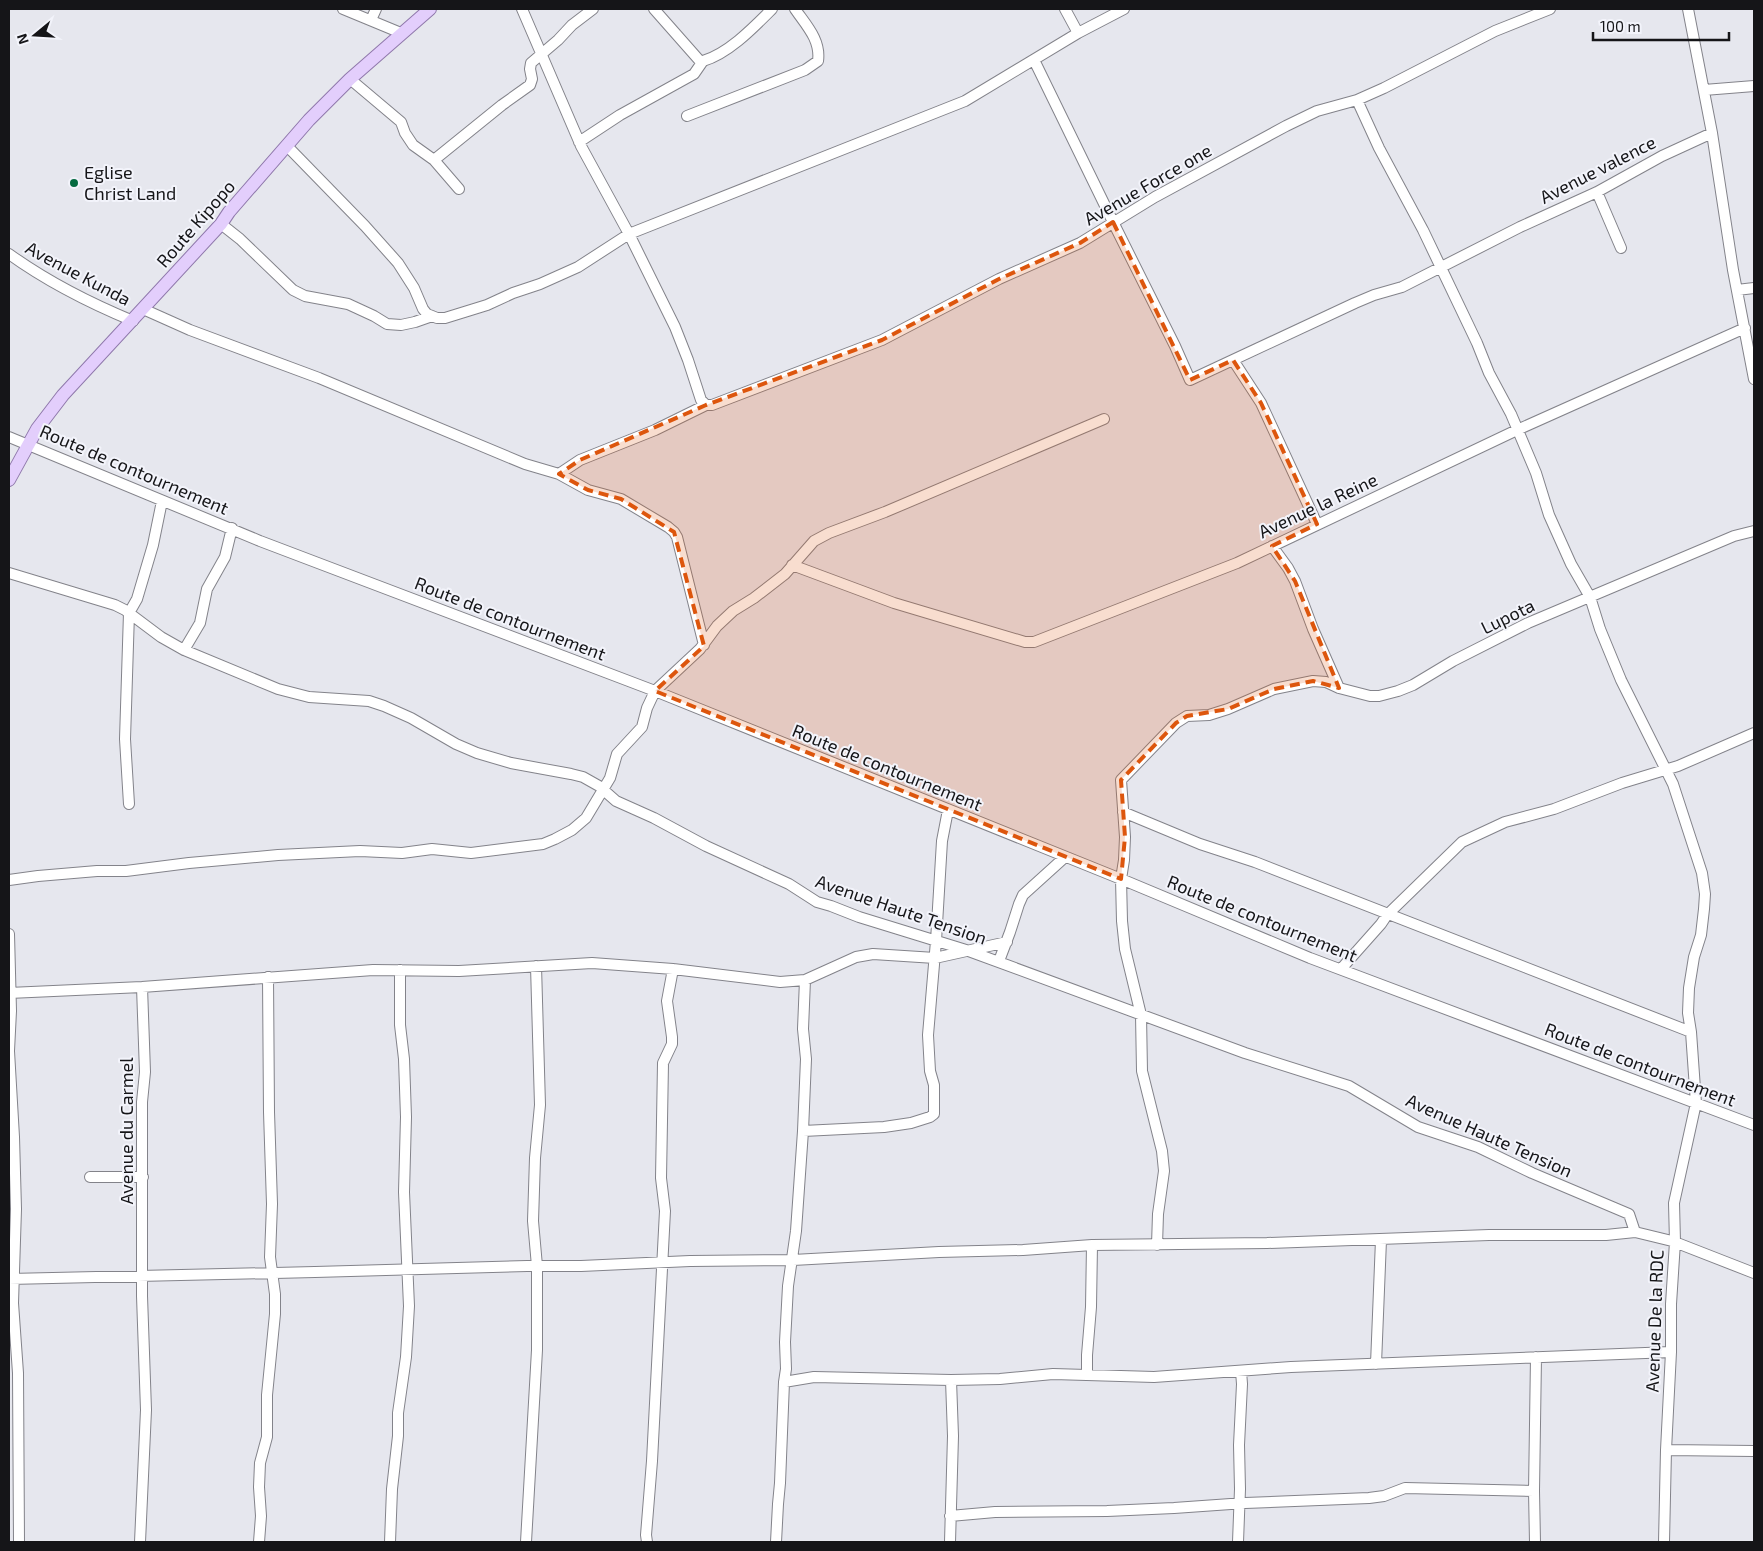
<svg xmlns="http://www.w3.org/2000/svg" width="1763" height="1551" viewBox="0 0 1763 1551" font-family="'Exo 2',sans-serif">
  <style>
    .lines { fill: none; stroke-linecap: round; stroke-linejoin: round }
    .minor-casing { stroke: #83838a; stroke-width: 12 }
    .major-casing { stroke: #8f78ab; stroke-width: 14 }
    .minor { stroke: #fff; stroke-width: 10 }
    .major { stroke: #e3cefc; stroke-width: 12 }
    .marked { fill: #dd560d; fill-opacity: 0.2; stroke: #dd560d; stroke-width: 4; stroke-dasharray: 10 6; stroke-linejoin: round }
    .poi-dot { fill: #056a40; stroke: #f3f4fb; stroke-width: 2 }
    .labels { text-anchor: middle; stroke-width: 4; stroke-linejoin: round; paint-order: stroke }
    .street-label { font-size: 18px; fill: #151518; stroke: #f3f4fb }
    .poi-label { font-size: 18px; fill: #151518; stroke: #f3f4fb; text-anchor: start }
  </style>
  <rect width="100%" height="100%" fill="#e6e7ee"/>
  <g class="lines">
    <g class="minor-casing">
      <path id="minor" d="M343 9 401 33
        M522 9 581 146 629 234 675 327 688 360 701 400 706 405
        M654 9 699 60 703 61C729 53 753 28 772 9
        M1065 9 1078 33
        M1688 9 1712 133 1733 270 1754 379
        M371 20 376 9
        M1034 60 1113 222 1175 346 1190 380 1355 303 1374 295 1402 287 1520 227 1597 192 1662 156 1712 133
        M350 79 401 122 405 133 413 145 434 160 459 189
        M1704 90 1754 86
        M1357 100 1379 148 1423 230 1477 343 1489 373 1511 414 1536 473 1549 515 1571 564 1590 597 1600 629 1621 680 1673 784 1702 873 1705 894 1704 909 1701 935 1694 957 1689 988 1688 1013 1691 1032 1696 1103 1674 1203 1675 1242 1671 1304V1352L1666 1450 1664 1542
        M687 116 805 70 818 61C821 40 806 25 795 9
        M579 142 620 115 694 74 703 61
        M287 146 365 226 398 263 414 288 423 309 427 314 437 318H445L487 305 513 293 540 284 578 267 629 234 965 101 1078 33 1124 9
        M434 160 502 105 530 85 532 79 530 69 531 63 558 40 572 25 593 9
        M1597 192 1621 248
        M221 224 240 239 293 290 305 296 348 304 374 316 387 324 401 325 415 322 432 316
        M9 254C45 280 92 304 133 321
        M1737 290 1754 288
        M143 309 190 330 319 378 525 464 559 474 588 490 621 499 668 527 674 532 677 537 704 645
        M1233 360 1261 403 1317 524
        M9 437 260 541 655 691 1121 879 1310 958 1754 1125
        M559 474 580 460 655 430 706 405H712L882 340 999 279 1080 243 1155 197 1286 126 1317 111 1357 100 1384 88 1495 31 1550 9
        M1272 546 1288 568 1295 581 1313 629 1339 688
        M792 565 894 603 1025 642H1034L1237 563 1517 430 1745 328
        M9 573 115 605 125 610 161 637 184 650 278 689 309 697 369 701 384 706 411 718 456 744 477 753 511 763 571 774 583 777 599 786 616 801 654 818 706 846 789 884 817 902 831 906 859 917 966 950 1245 1053 1349 1086 1418 1127 1478 1147 1532 1173 1629 1214 1635 1232 1672 1241 1754 1273
        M184 650 200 623 207 589 225 557 232 528
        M129 804 125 739 129 613 137 599 153 545 162 501
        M1123 812 1200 844 1255 862 1691 1032
        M9 880 38 876 97 871H126L189 863 278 855 360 851 402 853 432 849 471 853 543 844 555 839 572 830 586 818 610 778 617 754 642 727 647 708 655 691 700 649 717 626 733 611 754 598 785 574 814 541 829 533 885 512 1104 419
        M9 934 11 1011 9 1051 14 1137 16 1209 13 1303 18 1373 19 1542
        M999 961 1010 932 1019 904 1023 895 1065 857
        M1341 969 1381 924 1387 915 1462 842 1505 822 1554 809 1622 783 1678 766 1754 733
        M9 993 142 987 373 970 459 971 592 963 673 969 780 982 805 980 856 957 873 954 935 958 1007 942
        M803 1131 806 1059 803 1029 805 980
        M90 1177H143
        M1157 1245 1158 1214 1164 1171 1162 1151 1142 1071 1141 1015 1125 949 1122 921 1121 879 1124 860 1125 837 1121 780 1176 723 1187 716 1209 715 1228 709 1274 689 1313 681 1326 682 1339 688 1370 696H1379L1398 691 1413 685 1453 661 1528 623 1734 536 1754 531
        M9 1279 315 1272 527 1266H581L690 1261 793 1260 939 1252 1023 1250 1092 1245 1267 1243 1489 1235H1606L1635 1232
        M1376 1364 1381 1240
        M1087 1375V1355L1091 1307 1092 1245
        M784 1382 814 1377 951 1380 1000 1379 1053 1374 1154 1377 1291 1367 1671 1352
        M1666 1450 1754 1451
        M950 1516 995 1512 1107 1511 1174 1508 1245 1503 1369 1498 1384 1496 1405 1488 1534 1491
        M140 1542 146 1410 142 1296V1102L145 1072 142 987
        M259 1542 261 1516 259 1487 260 1463 267 1437V1395L275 1314V1294L270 1257 272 1204 269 1112 268 977
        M390 1542 392 1489 398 1436V1413L406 1357 409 1306 404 1192 406 1117 404 1059 400 1025V970
        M526 1542 537 1350V1266L533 1221 535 1158 540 1105 536 966
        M647 1542 646 1535 652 1461 665 1211 661 1178 663 1063 672 1044V1037L667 1001 673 969
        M776 1542 778 1504 780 1483 784 1382 786 1369 785 1342 788 1286 796 1231 803 1131 884 1127 911 1123 930 1117 934 1114V1085L930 1071 928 1035 936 941 942 841 948 810
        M950 1542 953 1436 951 1380
        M1238 1542 1240 1489 1239 1445 1242 1384 1241 1371
        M1535 1542 1534 1491 1536 1357"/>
    </g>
    <g class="major-casing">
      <path id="major" d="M9 480 37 429 63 395 221 224 229 212 309 120 350 79 430 9"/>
    </g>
    <use href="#minor" class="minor"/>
    <use href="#major" class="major"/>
  </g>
  <path class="marked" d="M1113 222 1190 380 1233 360 1261 403 1317 524 1272 546 1295 581 1339 688 1313 681 1274 689 1228 709 1187 716 1176 723 1121 780 1125 837 1121 879 655 691 704 646 674 532 621 499 588 490 559 474 580 460 706 405 882 340 999 279 1080 243Z"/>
  <circle class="poi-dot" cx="74" cy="183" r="5"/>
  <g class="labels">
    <g class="street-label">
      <text transform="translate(1598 170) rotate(-27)" y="6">Avenue valence</text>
      <text transform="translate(1148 185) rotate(-30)" y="6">Avenue Force one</text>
      <text transform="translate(196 224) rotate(-49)" y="6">Route Kipopo</text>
      <text transform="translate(78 274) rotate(28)" y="6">Avenue Kunda</text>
      <text transform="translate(134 470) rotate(23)" y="6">Route de contournement</text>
      <text transform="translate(1318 506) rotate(-25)" y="6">Avenue la Reine</text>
      <text transform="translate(1508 617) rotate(-26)" y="6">Lupota</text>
      <text transform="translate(510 619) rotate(21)" y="6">Route de contournement</text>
      <text transform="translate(887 768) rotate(22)" y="6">Route de contournement</text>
      <text transform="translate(901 910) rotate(19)" y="6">Avenue Haute Tension</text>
      <text transform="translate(1262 919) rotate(22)" y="6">Route de contournement</text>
      <text transform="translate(1640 1065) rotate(21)" y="6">Route de contournement</text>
      <text transform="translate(127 1131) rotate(-90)" y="6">Avenue du Carmel</text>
      <text transform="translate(1489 1136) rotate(24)" y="6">Avenue Haute Tension</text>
      <text transform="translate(1655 1321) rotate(-88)" y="6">Avenue De la RDC</text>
    </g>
    <g class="poi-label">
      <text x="84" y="179">Eglise<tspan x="84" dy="21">Christ Land</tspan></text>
    </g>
  </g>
  <rect width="1763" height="1551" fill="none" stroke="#151518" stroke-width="20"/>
  <g transform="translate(35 35) rotate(252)" stroke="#f3f4fb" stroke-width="4" paint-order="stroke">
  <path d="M0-4L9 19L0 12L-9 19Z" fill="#151518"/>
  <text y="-8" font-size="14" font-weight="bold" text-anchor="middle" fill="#151518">N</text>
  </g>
  <path d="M1593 32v8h136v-8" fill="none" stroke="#151518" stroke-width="2.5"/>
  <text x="1600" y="32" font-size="15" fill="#151518" stroke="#f3f4fb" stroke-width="4" paint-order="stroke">100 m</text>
</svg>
